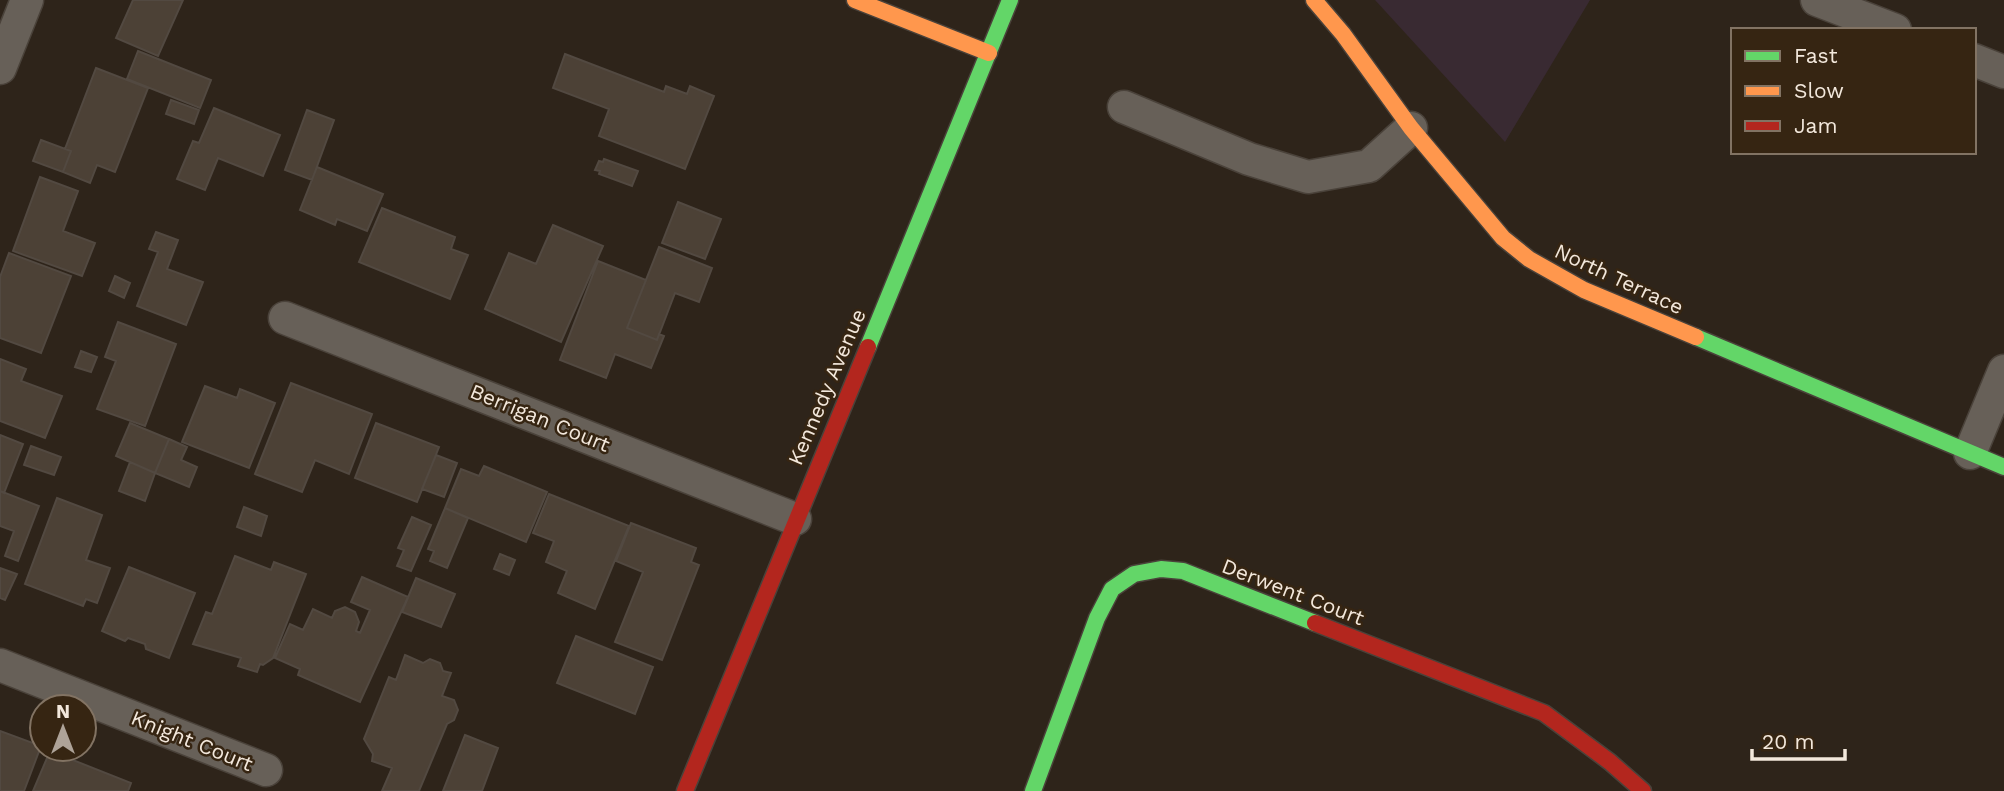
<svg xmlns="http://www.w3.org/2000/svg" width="2004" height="791" viewBox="0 0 2004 791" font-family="'Work Sans',sans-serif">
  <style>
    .commercial { fill: #392a32 }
    .building { fill: #4c4136; stroke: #524941; stroke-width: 2 }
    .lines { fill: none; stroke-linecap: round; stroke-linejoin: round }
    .street-casing { stroke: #4a423a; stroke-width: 35 }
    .fast-casing { stroke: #4a423a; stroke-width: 19 }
    .slow-casing { stroke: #4a423a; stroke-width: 19 }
    .jam-casing { stroke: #4a423a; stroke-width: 19 }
    .street { stroke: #676058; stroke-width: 32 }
    .fast { stroke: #63d668; stroke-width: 16 }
    .slow { stroke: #ff974d; stroke-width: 16 }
    .jam { stroke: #b3261e; stroke-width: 16 }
    .labels { text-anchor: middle; stroke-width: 5; stroke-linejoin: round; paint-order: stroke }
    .street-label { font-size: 21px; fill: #f3e8dc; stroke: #362512 }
  </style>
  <rect width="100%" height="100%" fill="#2e241a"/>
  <path class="commercial" d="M1375 0H1590L1505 142Z"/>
  <path class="building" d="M133 0H183L158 56 116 38Z
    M138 51 211 80 200 108 127 79Z
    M565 54 664 92 666 86 687 94 690 86 714 96 685 169 599 136 609 109 553 88Z
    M96 68 148 88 115 172 97 165 90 183 63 172 71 151 65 149Z
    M171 100 199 110 194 124 166 114Z
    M214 108 280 135 263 176 218 158 205 190 177 179 193 141 199 143Z
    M307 110 334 120 312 180 285 170Z
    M41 140 71 151 63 172 33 161Z
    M604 159 638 171 632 186 599 174 600 171 595 170 599 161 603 162Z
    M317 167 383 194 367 231 337 219 335 225 300 210Z
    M40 177 78 191 63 231 95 243 82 276 13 251Z
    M678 202 721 219 705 259 662 243Z
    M382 208 455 237 451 249 468 255 450 299 359 262Z
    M553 225 603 246 561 342 485 309 509 253 536 264Z
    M156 232 178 240 167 269 203 282 186 325 137 306 158 252 149 249Z
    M659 247 712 268 699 302 675 293 657 340 627 328Z
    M9 253 71 276 41 353 0 338V277Z
    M598 261 646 280 627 328 657 340 659 334 664 336 651 368 615 354 606 378 560 360Z
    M115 276 130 283 124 298 109 291Z
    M118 322 176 344 145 426 97 409 116 361 105 357Z
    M81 351 97 357 91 372 75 367Z
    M0 359 26 369 21 381 62 396 45 438 0 421Z
    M291 383 372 414 349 474 315 460 302 492 255 474Z
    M205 386 237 398 240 389 275 403 249 468 182 442Z
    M130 423 169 439 155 473 116 456Z
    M376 423 439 447 417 502 355 478Z
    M0 435 23 444 4 493 0 491Z
    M169 439 187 447 181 460 197 467 189 487 155 473Z
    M31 446 61 457 54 475 24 465Z
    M436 455 457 463 444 497 422 489Z
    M130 462 155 473 145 501 119 491Z
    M484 466 547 492 526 542 445 508 461 469 479 476Z
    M0 491 39 506 18 561 5 556 14 531 0 526Z
    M549 494 629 526 595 609 558 593 567 571 546 562 554 541 533 533Z
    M57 498 102 515 86 560 110 568 97 603 86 599 83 606 25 584Z
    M244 507 267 516 261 536 237 527Z
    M445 508 468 518 447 568 430 561 434 551 428 549Z
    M412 517 431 525 411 571 397 566 404 550 398 548Z
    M631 523 696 548 691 562 699 565 662 660 615 642 643 572 616 561Z
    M500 554 515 560 509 575 494 569Z
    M235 556 271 570 274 562 306 574 273 658 263 665 260 664 257 672 238 666 241 658 193 644 206 612 212 614Z
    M129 567 195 593 169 658 146 649 145 644 128 638 125 641 102 631Z
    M0 568 17 574 5 600 0 598Z
    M362 577 408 597 360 702 298 675 300 669 275 658 290 624 303 630 313 609 332 618 335 611 345 607 355 612 359 622 356 631 360 633 370 610 351 602Z
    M416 578 455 594 441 627 402 612Z
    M576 636 653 667 635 714 557 683Z
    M405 655 423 663 430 659 440 663 443 671 451 673 442 696 454 700 458 710 454 720 447 724 419 791H382L392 768 372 761 373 754 364 739 389 677 396 680Z
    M0 731 41 746 24 791H0Z
    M465 735 498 748 482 791H443Z
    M50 751 131 783 128 791H33Z"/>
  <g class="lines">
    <g class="street-casing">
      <path id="street" d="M1817 0 1895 30
        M1974 60 2004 72
        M0 68 27 0
        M1124 107 1249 159 1308 177 1369 166 1411 128
        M285 318 795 519
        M1970 453 2004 371
        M0 665 266 770"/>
    </g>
    <g class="fast-casing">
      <path id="fast" d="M1696 337 2004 467
        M868 347 1010 0
        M1033 791 1097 618 1112 589 1134 574 1161 569 1183 571 1315 623"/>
    </g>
    <g class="slow-casing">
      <path id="slow" d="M855 0 989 53
        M1314 0 1343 34 1411 128 1503 238 1529 259 1584 290 1696 337"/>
    </g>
    <g class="jam-casing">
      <path id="jam" d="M1315 623 1544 713 1610 762 1643 791
        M685 791 868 347"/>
    </g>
    <use href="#street" class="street"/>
    <use href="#fast" class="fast"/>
    <use href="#slow" class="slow"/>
    <use href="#jam" class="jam"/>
  </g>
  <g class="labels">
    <g class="street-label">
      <text transform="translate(1619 279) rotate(25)" y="7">North Terrace</text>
      <text transform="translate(827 387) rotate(-67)" y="7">Kennedy Avenue</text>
      <text transform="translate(540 418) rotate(22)" y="7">Berrigan Court</text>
      <text transform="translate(1293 592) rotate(21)" y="7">Derwent Court</text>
      <text transform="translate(192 741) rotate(22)" y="7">Knight Court</text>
    </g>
  </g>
  <rect x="1731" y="28" width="245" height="126" fill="#362512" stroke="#827363" stroke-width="2"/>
  <rect x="1745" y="51" width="35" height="10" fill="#63d668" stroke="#827363" stroke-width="2"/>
  <text x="1794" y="63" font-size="21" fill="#f3e8dc">Fast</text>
  <rect x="1745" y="86" width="35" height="10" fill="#ff974d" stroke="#827363" stroke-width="2"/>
  <text x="1794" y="98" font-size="21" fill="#f3e8dc">Slow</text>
  <rect x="1745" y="121" width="35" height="10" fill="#b3261e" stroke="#827363" stroke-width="2"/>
  <text x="1794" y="133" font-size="21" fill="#f3e8dc">Jam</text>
  <g transform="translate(63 728)"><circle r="33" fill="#362512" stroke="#827363" stroke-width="2"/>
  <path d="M0-5L12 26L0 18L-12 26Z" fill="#aea398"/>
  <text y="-10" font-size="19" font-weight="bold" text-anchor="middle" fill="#f3e8dc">N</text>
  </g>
  <path d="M1752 749v10h93v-10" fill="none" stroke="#f3e8dc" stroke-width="3.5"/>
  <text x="1762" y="749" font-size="21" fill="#f3e8dc" stroke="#362512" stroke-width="5" paint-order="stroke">20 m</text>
</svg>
